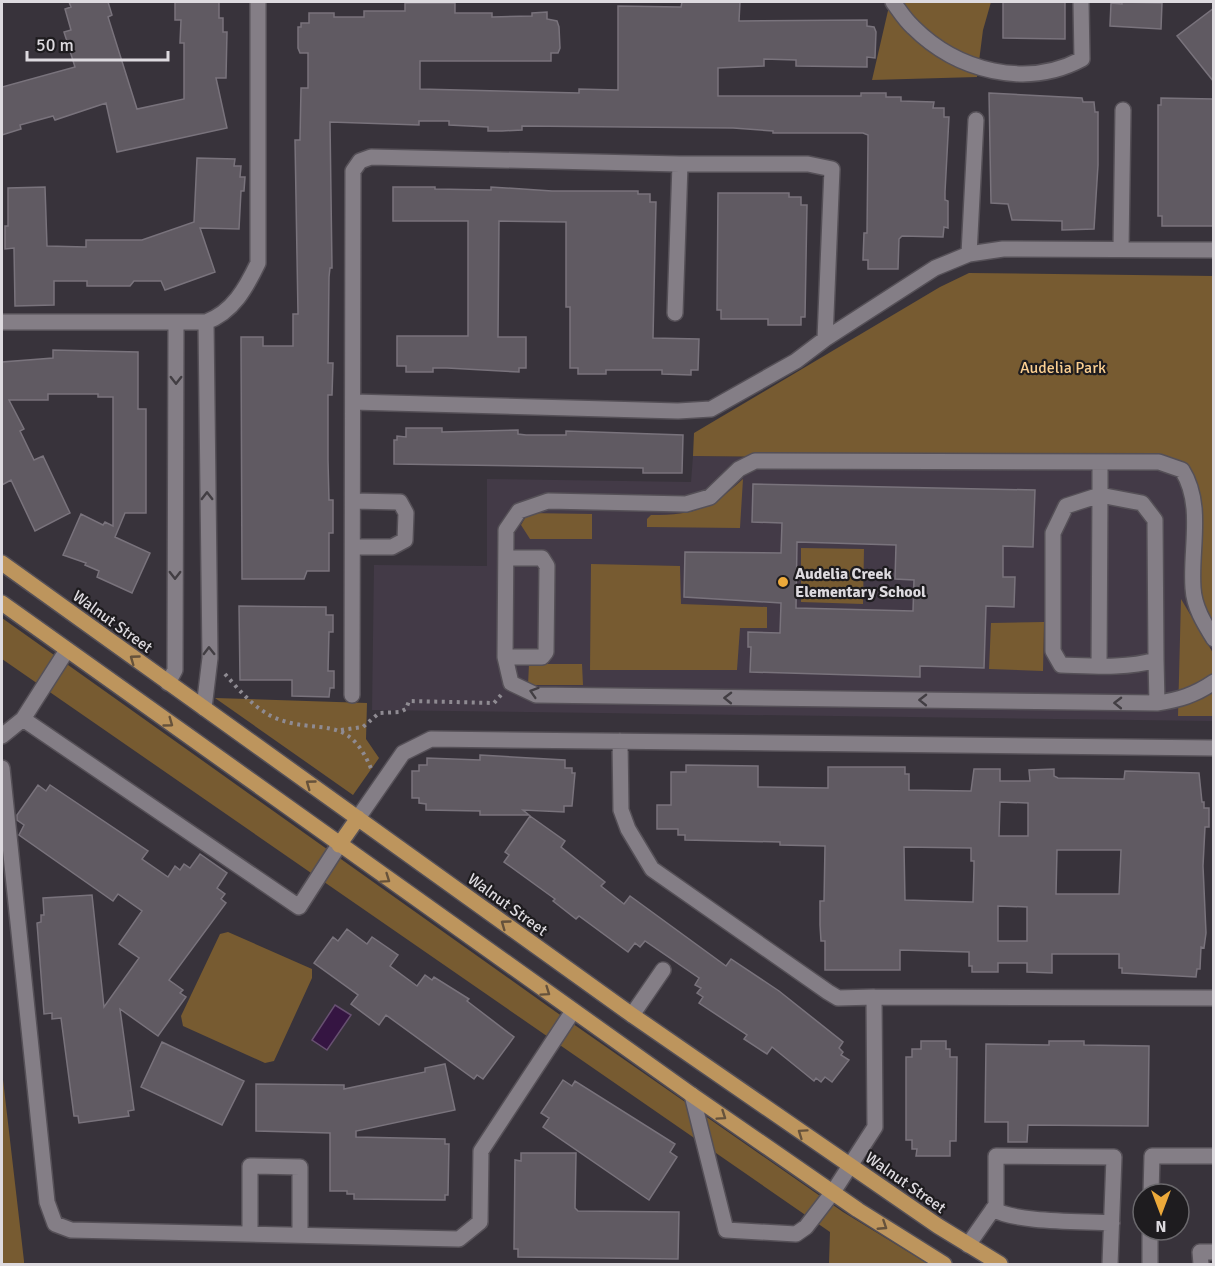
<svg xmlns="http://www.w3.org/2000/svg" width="1215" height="1266" viewBox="0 0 1215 1266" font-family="Signika,sans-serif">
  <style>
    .built { fill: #433a47 }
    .green { fill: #775b31 }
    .water { fill: #351542; stroke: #675071; stroke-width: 1.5 }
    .building { fill: #605a62; stroke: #79737c; stroke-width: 1.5; fill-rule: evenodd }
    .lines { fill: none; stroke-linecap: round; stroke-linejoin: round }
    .minor-casing { stroke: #555057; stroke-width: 18 }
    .major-casing { stroke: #555057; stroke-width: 18 }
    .path { stroke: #8f8b92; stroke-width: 4; stroke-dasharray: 3 4.5; stroke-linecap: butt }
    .minor { stroke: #847e86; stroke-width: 15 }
    .major { stroke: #bd955d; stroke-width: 15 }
    .oneway { stroke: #423e43 }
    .oneway2 { stroke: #66523b }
    .poi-dot { fill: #eca93a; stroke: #1e1c1f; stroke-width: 2 }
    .labels { text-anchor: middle; stroke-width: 4.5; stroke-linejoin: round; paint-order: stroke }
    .park-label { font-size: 16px; fill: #fbcf91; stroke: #1e1c1f }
    .poi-label { font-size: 16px; font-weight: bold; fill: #dddadf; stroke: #1e1c1f; text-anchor: start }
    .street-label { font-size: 16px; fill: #dddadf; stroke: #1e1c1f }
  </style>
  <rect width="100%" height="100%" fill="#38333b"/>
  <path class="built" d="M693 456 1159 461 1185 471 1213 634V721L372 710 374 565 487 566V479L691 482Z"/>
  <path class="green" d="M890 2H991L983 30 977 77 872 80Z
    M969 273 1213 276V632L1193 597 1185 471 1159 461 693 456 694 433 940 287Z
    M743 479 740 528 647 527V519L651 515C696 515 710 509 743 479Z
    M528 513 592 514V539H530L521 525Z
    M801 548 864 549 863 604 801 602Z
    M591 564 680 566 681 604 767 607V628H740L737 670H590Z
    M1181 599 1213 653 1214 716H1178Z
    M2 618 556 1012 843 1212 928 1264H829L830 1232 2 659Z
    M1044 622 1043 671 989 669 991 623Z
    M529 664H582L583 685H528Z
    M215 698 367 703 366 739 379 758 353 795Z
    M228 932 312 969V978L274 1061 265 1063 183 1026 181 1016 220 934Z
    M2 1071 24 1261V1264H2Z"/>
  <path class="water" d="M335 1005 351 1015 327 1050 312 1040Z"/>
  <path class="building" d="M69 2H108L112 15 108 17 137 109 184 99V43H180L181 20H175V2H219V18H223V32H227L226 78H216L227 128 117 152 106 103 55 120 53 116 20 125 21 129 2 135V87L75 67 64 32 71 30 65 9 71 7Z
    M682 2H740L739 21 867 20V26L874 27 876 32 875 58 867 57V67L796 66V60L764 59V66L718 68V96H861V93H886V97H901V101L934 102 933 108H944V117H949L945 192V200L948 201V228L944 227 943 237 902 236 899 239 898 269H868V260H863L864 233H867L868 143V135L863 133H773V131L733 128 522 126V130L502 131H488V127L449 125V121H419V125L330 122 332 268H330L329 277 328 363H333L332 395H328V460L329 500H333V533H329V571H307L304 579H242L241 337H263V346H293V314H298L295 140H300L301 88H308V53H300L298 48V27H301V23H309V13H334V17H364V11H405V3H455V13H492V17L532 16V13L547 12V19L557 21 559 27 560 48 558 53H551V61H420V89L579 93V89L618 90V6L681 7Z
    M1003 2H1065V39L1003 38Z
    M1122 2 1162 3 1161 29 1110 26 1111 3 1122 4Z
    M1214 8V82L1177 36Z
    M989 93 1082 98 1083 102H1094L1095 112H1098V165L1094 229 1062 230V221L1012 220 1008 204 991 203Z
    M1161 98 1214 99V226H1162V216H1158V105H1161Z
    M197 158 235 159 234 166H241L240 177H245L244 191H241L239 229 200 228 215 272 165 290 161 281H134L130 286H87V281H54V305L15 306 14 248 5 249V226H8V188L45 187 47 246 86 247V240H142L194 222Z
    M393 187H435V189L491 190V187L552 191H638V194H650V202H656L653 338 699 339 698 370H691V375L662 374V370H606V374H578V368H570V307H566V222L499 221 498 337H526V368H519V372L447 368H433V372H406V366H397V336H468V221H393Z
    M718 193H789V197H801V205H807L805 317H801V325H768V319H721V310H717Z
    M53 350 138 352V409H146V513H125L115 537 150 553 132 593 97 577 99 571 85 565 86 563 63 555 81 514 103 525 105 522 113 526V397H98V394H48V400H9L24 429 20 431 34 460 43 456 70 513 35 531 11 480 2 485V362L53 358Z
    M406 428H442V432L518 430V434L526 435H566V431L683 435 682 473H643V468L394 464V440H397V436L406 437Z
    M753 484 1035 490 1033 547 1003 546V577H1015L1014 607 986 606 984 668 920 666V677L750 672 751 647H748V632L780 633 781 603 684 597 685 552 781 553 782 523 752 522ZM797 542 896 545 895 579 914 580 913 611 796 608Z
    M239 606 326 607V615H333V632H329L328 671H334V688H330L329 697 292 696V680H240Z
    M480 755 565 760V768H572V773H575L572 806H564V812L523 810 529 815H480V811L426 810V804L419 803V798H412V771H419V765H427V758L480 760Z
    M686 765 758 766V787L828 788V767H905V774H909V790L971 791 974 769H1000V781H1030L1029 770 1054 769V776L1058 778 1122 779H1124L1125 771 1199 773 1202 802H1204V808H1209V827H1205L1203 866 1206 933 1204 948 1201 947 1200 969H1197L1196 977 1122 973V968H1119V954H1052V973L1027 972V963H998V972H972V966H969V952L900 950V970H825V941H821L820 925V901H824L825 846 780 845V842L685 840V835H678V829H657V805H671V772H686ZM1000 802 1028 803V836H999ZM904 847 971 848V861H974V867L973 902 905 900ZM1057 850H1121L1119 894H1056ZM998 906 1027 907V941H998Z
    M38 785 46 791 50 785 148 851 142 859 168 877 175 866 180 870 184 864 190 868 200 854 227 873 217 888 225 894 221 899 226 903 169 980 183 990 180 993 186 997 158 1036 120 1009 134 1110 128 1111 129 1116 79 1123 78 1116H74L61 1018 52 1019V1013L44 1014 37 923 41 922V915H44L43 898 92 895 104 1007 139 958 119 944 142 911 118 894 113 901 19 835 24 825 17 820V815Z
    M530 816 565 841 561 847 605 882 601 886 624 904 630 896 726 966 731 959 779 991 843 1042 839 1048 843 1052 841 1055 849 1060 832 1082 825 1077 821 1082 816 1078 814 1081 772 1047 767 1054 744 1039 747 1035 699 1003 703 997 697 993 701 988 695 985 699 978 645 941 640 947 635 943 628 952 579 916 576 919 553 901 555 899 504 862 509 855 505 852Z
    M347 929 367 944 372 937 398 955 390 966 417 986 425 975 432 980 434 977 469 999 467 1001 514 1037 483 1079 477 1075 474 1079 386 1015 379 1025 351 1004 358 995 314 963 333 937 338 941Z
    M921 1041H946V1049H950V1057H957L956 1141H950V1156H916L917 1149H912V1140H906V1057H912V1049H921Z
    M1049 1041H1084V1045L1149 1046 1148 1126 1028 1125 1027 1142H1008V1122H985L986 1044 1049 1045Z
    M162 1042 244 1081 222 1125 141 1087Z
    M445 1064 455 1110 356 1131V1137L445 1139V1144H449L448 1195H445V1200L354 1199V1194H347V1191H330V1133L256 1131V1084L344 1085V1089L425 1072V1068Z
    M563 1080 572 1086 575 1081 675 1144 670 1152 677 1157 649 1200 543 1127 549 1118 541 1113Z
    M521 1153H576L575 1208 578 1211 679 1212 678 1259 518 1257V1249H514L515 1160 521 1161Z"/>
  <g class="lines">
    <g class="minor-casing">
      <path id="minor" d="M893 2C899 10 905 20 913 27 957 71 1026 89 1082 59L1081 2
        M1121 249 1123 110
        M969 254 976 120
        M675 313 680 164
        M2 322H206C233 312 246 288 258 263V2
        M353 402 678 411 711 409 796 361 825 339 935 268 969 254 1003 249 1214 250
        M353 547H392L405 540 406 513 400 502 353 501
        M1214 639C1204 623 1194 607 1193 588 1190 549 1204 505 1182 470L1159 462 755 461 739 469 710 497 686 504 548 501 519 511 506 530 505 657 511 683 536 695 1157 703C1179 700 1195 695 1214 682
        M67 650 23 719 299 907 339 845
        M505 657H542L546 652 547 566 542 558H506
        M1156 660 1157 703
        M1099 666 1100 495 1142 503 1155 520 1156 660C1125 669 1093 666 1061 665L1053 651V533L1066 506 1100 495V463
        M168 683 175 670 176 322
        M352 695 353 171 360 161 371 157 680 164H808L832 169 825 339
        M204 708 210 658 206 322
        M2 736 23 719
        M620 741 621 810 628 829 652 869 828 992 838 998 874 997 875 1127 833 1192 806 1227 796 1234 726 1230 692 1095
        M2 768 47 1202 55 1224 71 1230 459 1239 480 1222 481 1151 573 1011
        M358 818 403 753 431 739 1214 748
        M874 997 1214 998
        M632 1015 663 970
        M1151 1194 1152 1156H1214
        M993 1209C1016 1223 1083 1221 1112 1223
        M250 1234V1166L300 1167V1235
        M968 1245 996 1205V1156L1114 1157 1110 1264
        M1150 1264V1230
        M1201 1264 1200 1252H1214"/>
    </g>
    <g class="major-casing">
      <path id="major" d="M2 563 632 1015 938 1226 1000 1264
        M2 603 692 1095 858 1210 944 1264
        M339 845 358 818"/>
    </g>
    <path class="path" d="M225 674C239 690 253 707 273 717 318 737 348 710 372 771
      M341 730 363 727 379 713 400 712 406 709 409 701 494 703 501 695"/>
    <use href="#minor" class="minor"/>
    <use href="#major" class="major"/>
  </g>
  <defs><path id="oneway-chevron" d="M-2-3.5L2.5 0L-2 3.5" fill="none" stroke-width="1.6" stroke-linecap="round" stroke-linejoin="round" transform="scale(1.5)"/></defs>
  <g class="oneway">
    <use href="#oneway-chevron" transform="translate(176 380) rotate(90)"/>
    <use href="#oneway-chevron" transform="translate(207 496) rotate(-90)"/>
    <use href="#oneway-chevron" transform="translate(175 575) rotate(90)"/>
    <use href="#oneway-chevron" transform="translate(209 651) rotate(-91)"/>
    <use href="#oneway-chevron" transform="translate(534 692) rotate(-163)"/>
    <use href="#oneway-chevron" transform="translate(728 698) rotate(-179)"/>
    <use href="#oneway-chevron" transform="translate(923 700) rotate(-179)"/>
    <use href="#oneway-chevron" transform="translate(1118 703) rotate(-179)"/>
  </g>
  <g class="oneway2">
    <use href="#oneway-chevron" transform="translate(134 659) rotate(-144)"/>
    <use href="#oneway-chevron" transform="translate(169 723) rotate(36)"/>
    <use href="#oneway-chevron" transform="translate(310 784) rotate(-144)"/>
    <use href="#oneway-chevron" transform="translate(386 879) rotate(35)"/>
    <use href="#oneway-chevron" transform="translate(505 924) rotate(-144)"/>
    <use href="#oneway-chevron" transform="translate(546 992) rotate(35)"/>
    <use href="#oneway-chevron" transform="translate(722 1116) rotate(34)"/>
    <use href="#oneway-chevron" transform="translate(802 1133) rotate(-145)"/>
    <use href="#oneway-chevron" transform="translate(883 1226) rotate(33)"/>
  </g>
  <circle class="poi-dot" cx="783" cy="582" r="6"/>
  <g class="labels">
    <g class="park-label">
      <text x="1063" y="373">Audelia Park</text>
    </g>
    <g class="poi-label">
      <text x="795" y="579">Audelia Creek<tspan x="795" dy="18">Elementary School</tspan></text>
    </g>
    <g class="street-label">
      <text transform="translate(113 621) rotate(36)" y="6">Walnut Street</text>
      <text transform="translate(508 904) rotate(36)" y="6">Walnut Street</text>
      <text transform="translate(906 1182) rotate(35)" y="6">Walnut Street</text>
    </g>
  </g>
  <rect width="1215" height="1266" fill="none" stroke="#dddadf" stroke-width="6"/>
  <g transform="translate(1161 1212) rotate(180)"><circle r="28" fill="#1e1c1f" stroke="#6a686c" stroke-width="1.5"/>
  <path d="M0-4.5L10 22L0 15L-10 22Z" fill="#eca93a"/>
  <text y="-9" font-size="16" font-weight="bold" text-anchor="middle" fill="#dddadf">N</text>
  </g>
  <path d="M27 51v9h141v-9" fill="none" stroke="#dddadf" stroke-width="3"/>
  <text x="36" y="51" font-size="18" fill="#dddadf" stroke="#1e1c1f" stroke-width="4.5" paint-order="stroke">50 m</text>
</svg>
